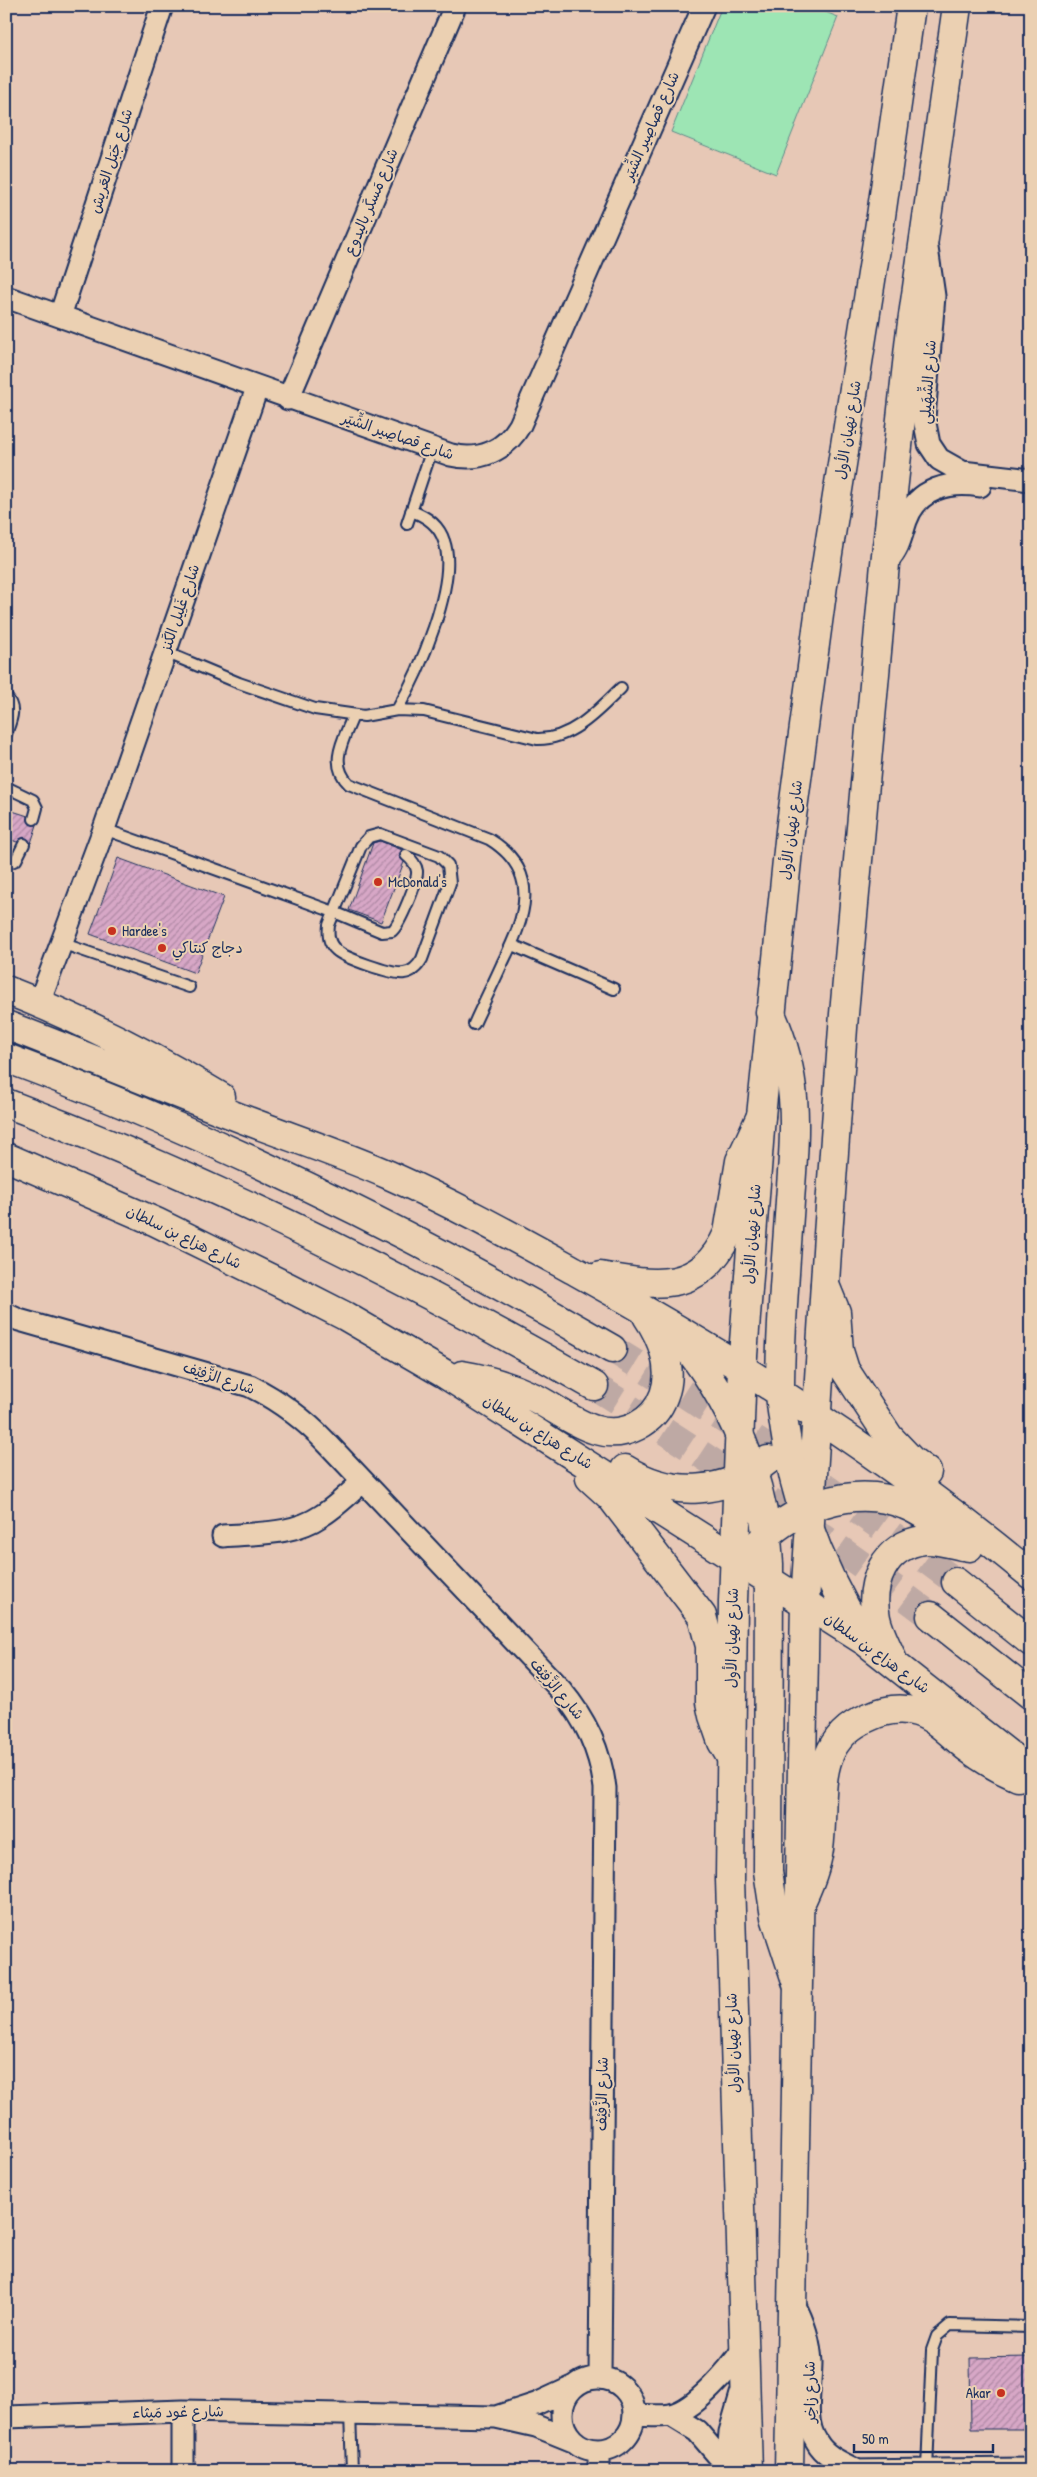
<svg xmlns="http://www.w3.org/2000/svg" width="1037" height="2477" viewBox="0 0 1037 2477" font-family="'Patrick Hand','Playpen Sans Arabic',sans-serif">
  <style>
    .garden { fill: #9de5b4; stroke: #5c8a89 }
    .building { fill: url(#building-hatch); stroke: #1b2f5e }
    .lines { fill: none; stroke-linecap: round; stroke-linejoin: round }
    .primary-tunnel { stroke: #bea9a4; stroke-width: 28; stroke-dasharray: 28 14; stroke-linecap: butt }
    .service-casing { stroke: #1b2f5e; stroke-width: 14 }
    .minor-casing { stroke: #1b2f5e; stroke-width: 25 }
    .secondary-casing { stroke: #1b2f5e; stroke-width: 31 }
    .primary-casing { stroke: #1b2f5e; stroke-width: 31 }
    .service { stroke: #ebd0b2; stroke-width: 10 }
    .minor { stroke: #ebd0b2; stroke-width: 21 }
    .secondary { stroke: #ebd0b2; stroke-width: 28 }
    .primary { stroke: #ebd0b2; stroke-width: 28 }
    .poi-dot { fill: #c8321e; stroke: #ebd0b2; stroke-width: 2 }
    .labels { text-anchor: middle; stroke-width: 4; stroke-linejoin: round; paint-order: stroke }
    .street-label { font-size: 15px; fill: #1b2f5e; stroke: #ebd0b2 }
    .poi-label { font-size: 15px; fill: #1b2f5e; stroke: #ebd0b2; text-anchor: start }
  </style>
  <defs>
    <pattern id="building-hatch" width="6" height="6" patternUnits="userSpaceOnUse" patternTransform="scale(1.25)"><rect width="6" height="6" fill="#d7a7c6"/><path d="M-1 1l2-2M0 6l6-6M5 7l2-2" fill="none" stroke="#ae88a4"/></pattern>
  </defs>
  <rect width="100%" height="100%" fill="#e7c8b6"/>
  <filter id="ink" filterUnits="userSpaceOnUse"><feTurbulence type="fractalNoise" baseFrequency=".02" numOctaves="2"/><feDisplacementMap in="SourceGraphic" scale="10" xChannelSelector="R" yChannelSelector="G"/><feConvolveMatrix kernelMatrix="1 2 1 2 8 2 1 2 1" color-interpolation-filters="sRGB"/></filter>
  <g filter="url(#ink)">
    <path class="garden" d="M722 6H810L838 17 776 174 671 132Z"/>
    <path class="building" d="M6 809 28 816 30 824 37 825 31 843 24 837 17 842 6 838Z
      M380 841 402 850 399 857 404 862 381 922 349 910 373 843Z
      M118 858 224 897 195 973 90 934Z
      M1031 2357V2429H971L970 2358Z"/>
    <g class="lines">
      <path class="primary-tunnel" d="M612 1349C731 1421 845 1499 956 1582
        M594 1386C710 1458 822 1534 931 1616"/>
      <g class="service-casing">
        <path id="service" d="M407 524 432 449
          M165 652 239 683 315 709 364 716 397 710 424 711 537 739C571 740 598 711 621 688
          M6 697C17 709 11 720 6 734
          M397 710C418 674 459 582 444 541 439 525 426 516 411 511
          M353 716C344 739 328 763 349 784L489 839C543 872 525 918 502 964 493 984 483 1004 474 1024
          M6 787 33 800 37 808 34 819
          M104 829 334 912 382 932 392 931C400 924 418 881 417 871 416 864 411 859 406 855
          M380 834 439 856 448 865 450 883 422 959C418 966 413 972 404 973 393 975 344 958 336 950 328 943 328 934 329 925L361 846 369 837Z
          M6 864 16 860 24 844
          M61 943 189 987
          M512 945 614 989
          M350 2413 352 2471
          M927 2469 932 2350 937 2336 950 2325 1031 2327"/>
      </g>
      <g class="minor-casing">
        <path id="minor" d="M927 248 934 296 924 418 929 444 939 459 962 472 1031 480
          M6 297 451 455C480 462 505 451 520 425L704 6
          M60 316 162 6
          M288 399 455 6
          M888 560C899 549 901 536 906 521 917 488 950 481 980 486
          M39 1003 104 829 257 388
          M6 1314 19 1320 250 1386C280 1401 304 1419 327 1443L561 1690C586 1720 600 1750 605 1788L600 2378
          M223 1536C256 1533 293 1535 321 1516 337 1506 350 1493 363 1481
          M794 2304C804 2322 810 2342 811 2363 811 2388 802 2420 817 2442 825 2456 840 2462 854 2469
          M562 2414a36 36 0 1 1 72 0a36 36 0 1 1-72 0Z
          M635 2415C646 2415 659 2417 670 2415 695 2410 730 2369 743 2349
          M671 2415 697 2431 727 2466
          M499 2416 536 2404 575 2386
          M6 2417 183 2411 496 2417 536 2426 573 2441
          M183 2471V2411
          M599 2471V2451
          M727 2471 730 2432 741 2394
          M850 2471 1031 2469"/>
      </g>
      <g class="secondary-casing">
        <path id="secondary" d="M748 2471 730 1879 733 1601 742 1369 761 1116 790 831 823 585 880 223 911 6
          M789 2471 805 1602 828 1235 844 1014 885 564 910 337 957 6"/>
      </g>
      <g class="primary-casing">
        <path id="primary" d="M6 990C81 1019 153 1056 221 1097
          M770 1012C801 1079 795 1130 790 1201 786 1263 780 1326 780 1389 780 1403 783 1417 785 1431 795 1504 822 1571 861 1634
          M6 1025C81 1054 155 1085 230 1114 283 1135 337 1152 389 1175 454 1204 515 1238 577 1272 737 1360 890 1458 1031 1575
          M6 1058C217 1136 418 1236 612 1349
          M6 1103C210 1180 405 1277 594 1386
          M6 1157 156 1222 288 1287 345 1316 443 1373 866 1642 1031 1772
          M600 1276C655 1286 701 1294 728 1233L740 1161 761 1116
          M825 1285 836 1312 839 1351 845 1370 889 1437 911 1460 927 1472
          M677 1335C732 1400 765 1478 769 1564L768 1871 775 1917 797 1984
          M462 1375C487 1379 512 1387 535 1398 567 1414 599 1446 637 1426 649 1420 659 1409 664 1395 674 1369 662 1338 647 1316
          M625 1469C671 1498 726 1495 768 1460
          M590 1478 611 1497 702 1616 710 1646V1702L713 1716 722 1742 729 1754
          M755 1547C791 1508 853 1483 905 1505 928 1514 948 1533 969 1547
          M956 1582 1031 1642
          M931 1616 1031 1695
          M893 1661C888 1648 879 1633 876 1618 869 1583 884 1545 924 1540 937 1539 949 1543 962 1546
          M799 1906C808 1888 816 1869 819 1849 826 1798 809 1742 869 1717 884 1710 900 1707 917 1712 937 1718 952 1736 969 1749 984 1760 1001 1770 1018 1777"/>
      </g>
      <use href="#service" class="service"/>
      <use href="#minor" class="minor"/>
      <use href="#secondary" class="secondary"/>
      <use href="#primary" class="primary"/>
    </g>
  </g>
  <g class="poi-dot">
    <circle cx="378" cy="882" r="5"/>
    <circle cx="112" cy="931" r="5"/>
    <circle cx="162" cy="948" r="5"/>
    <circle cx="1001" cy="2393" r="5"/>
  </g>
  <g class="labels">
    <g class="street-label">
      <text transform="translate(651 126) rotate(-66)" y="5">شارع قصاصِير الشِّيَر</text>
      <text transform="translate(111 161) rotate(-72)" y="5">شارع جَبَل العَريش</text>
      <text transform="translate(371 202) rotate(-67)" y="5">شارع مَسكَر باليدوع</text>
      <text transform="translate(928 382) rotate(-86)" y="5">شارع الشِّهَيلِي</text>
      <text transform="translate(848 430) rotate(-81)" y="5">شارع نهيان الأول</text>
      <text transform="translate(398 436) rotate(19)" y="5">شارع قصاصِير الشِّيَر</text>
      <text transform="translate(180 608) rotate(-71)" y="5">شارع غَلِيل الكَنز</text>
      <text transform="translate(791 830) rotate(-83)" y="5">شارع نهيان الأول</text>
      <text transform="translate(752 1234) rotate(-86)" y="5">شارع نهيان الأول</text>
      <text transform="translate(184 1237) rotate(26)" y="5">شارع هزاع بن سلطان</text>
      <text transform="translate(219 1378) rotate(18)" y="5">شارع الزَّفِيْف</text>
      <text transform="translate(538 1432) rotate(32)" y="5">شارع هزاع بن سلطان</text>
      <text transform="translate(732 1638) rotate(-89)" y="5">شارع نهيان الأول</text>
      <text transform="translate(877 1653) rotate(36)" y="5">شارع هزاع بن سلطان</text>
      <text transform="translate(557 1689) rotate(50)" y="5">شارع الزَّفِيْف</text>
      <text transform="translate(733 2043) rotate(-92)" y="5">شارع نهيان الأول</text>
      <text transform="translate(602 2094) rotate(-89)" y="5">شارع الزَّفِيْف</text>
      <text transform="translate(810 2392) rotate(-91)" y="5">شارع زاخِر</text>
      <text transform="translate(178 2412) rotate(-1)" y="5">شارع عُود مَيثاء</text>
    </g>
    <g class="poi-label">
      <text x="388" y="887">McDonald's</text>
      <text x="122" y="936">Hardee's</text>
      <text x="172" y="953">دجاج كنتاكي</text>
      <text x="991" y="2398" text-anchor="end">Akar</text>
    </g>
  </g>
  <rect width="1037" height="2477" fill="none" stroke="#ebd0b2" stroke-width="25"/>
  <rect x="12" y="12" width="1012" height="2452" fill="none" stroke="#1b2f5e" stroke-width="2" filter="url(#ink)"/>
  <path d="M854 2444v8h139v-8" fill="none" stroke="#1b2f5e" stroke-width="2.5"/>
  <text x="862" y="2444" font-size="15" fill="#1b2f5e" stroke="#ebd0b2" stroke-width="4" paint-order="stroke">50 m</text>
</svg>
